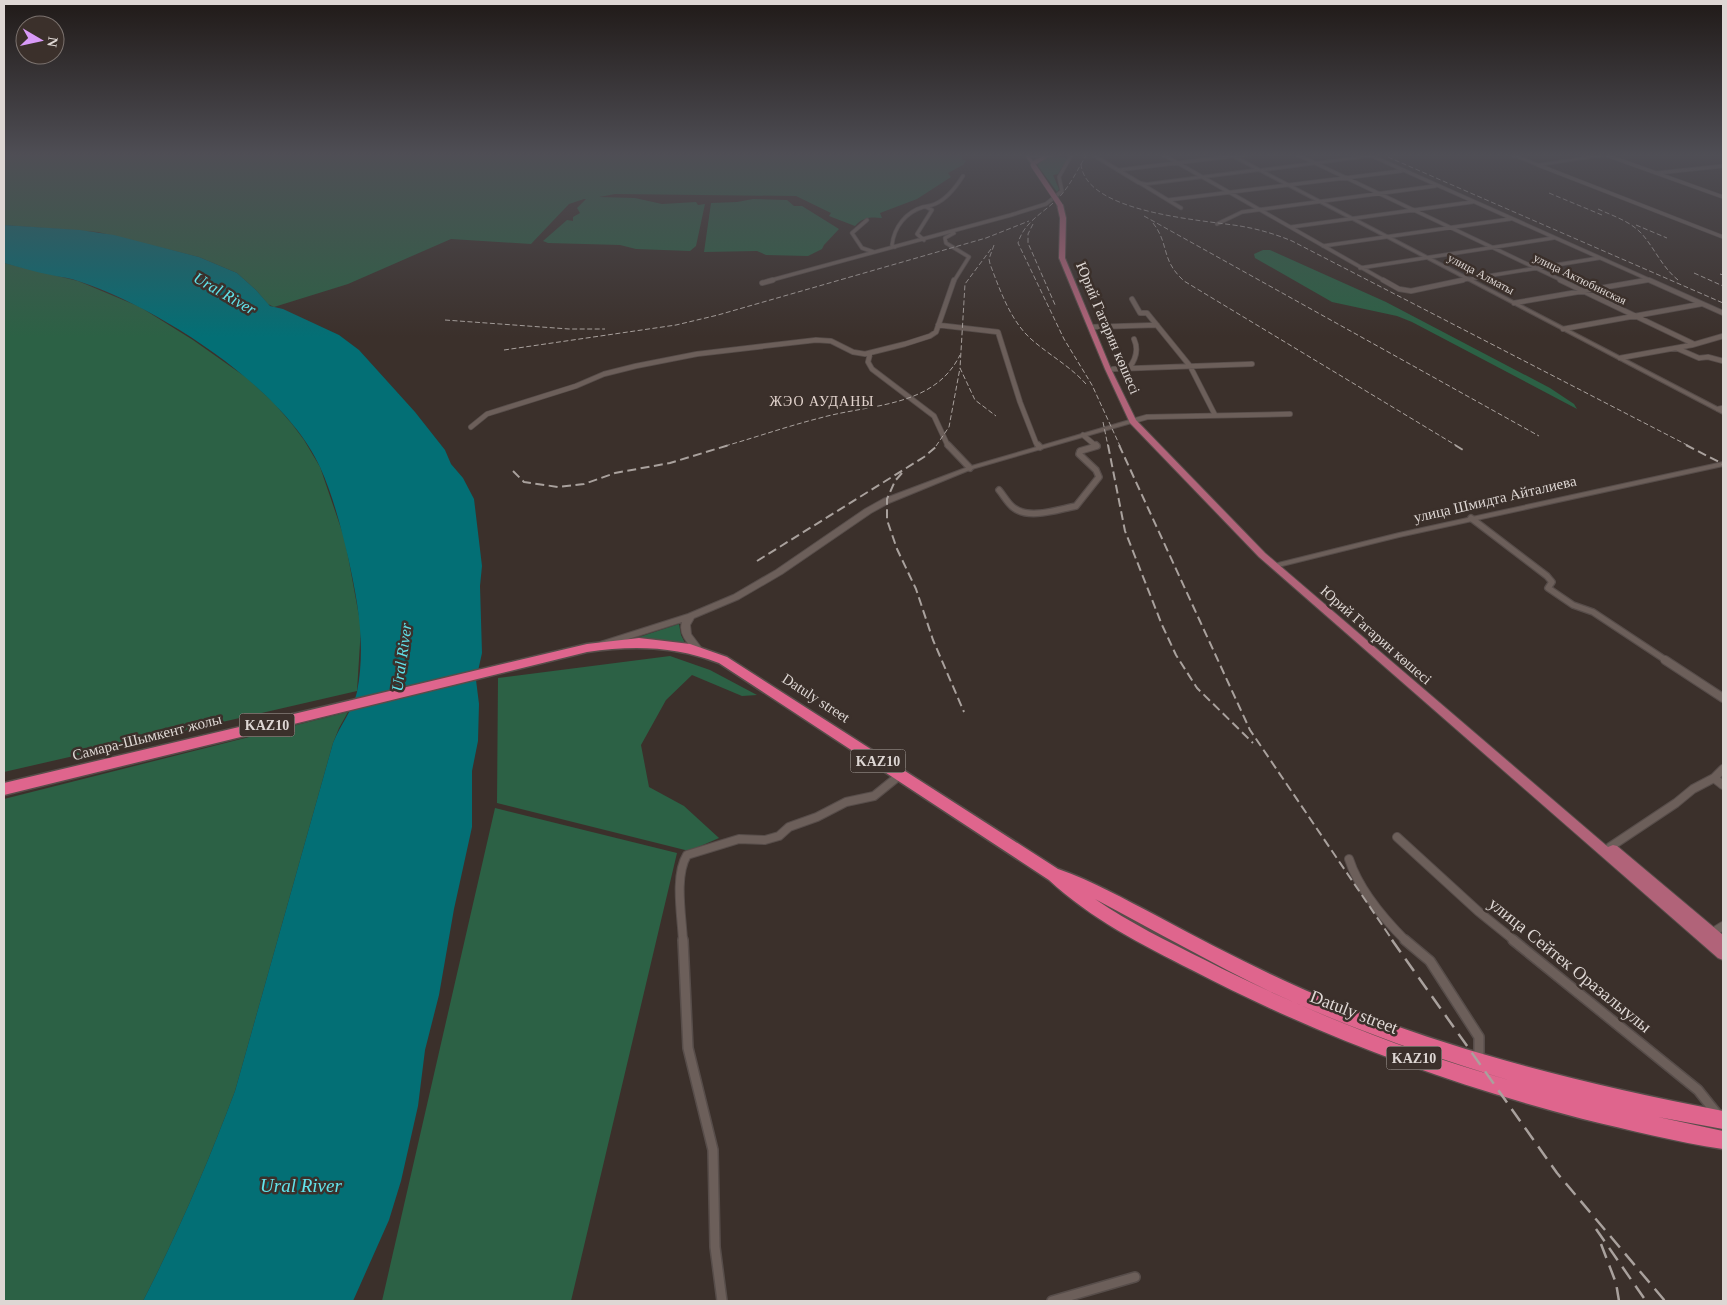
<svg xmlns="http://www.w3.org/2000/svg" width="1727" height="1305" viewBox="0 0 1727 1305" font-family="Georgia,serif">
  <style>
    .green { fill: #2c6145 }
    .water { fill: #036f75 }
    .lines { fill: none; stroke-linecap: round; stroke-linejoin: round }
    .street-far4-casing { stroke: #574d4a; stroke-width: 4.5 }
    .street-far3-casing { stroke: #574d4a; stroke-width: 6 }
    .street-far2-casing { stroke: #574d4a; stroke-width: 8 }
    .street-far1-casing { stroke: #574d4a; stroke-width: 10 }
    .street-casing { stroke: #574d4a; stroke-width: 12 }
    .secondary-casing { stroke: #574d4a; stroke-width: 2 }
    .primary-casing { stroke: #574d4a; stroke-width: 2 }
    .highway-casing { stroke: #574d4a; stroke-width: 3 }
    .street-far4 { stroke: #6c5f5a; stroke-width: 3 }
    .street-far3 { stroke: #6c5f5a; stroke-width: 4.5 }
    .street-far2 { stroke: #6c5f5a; stroke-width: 5.5 }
    .street-far1 { stroke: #6c5f5a; stroke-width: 8 }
    .street { stroke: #6c5f5a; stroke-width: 9 }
    .secondary { fill: #6c5f5a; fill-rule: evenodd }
    .primary { fill: #b16379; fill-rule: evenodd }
    .highway { fill: #df658d; fill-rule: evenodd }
    .rail-far2 { stroke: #a9a19d; stroke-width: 1; stroke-dasharray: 5 2.5; stroke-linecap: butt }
    .rail-far1 { stroke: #a9a19d; stroke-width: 2; stroke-dasharray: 9 4.5; stroke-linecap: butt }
    .rail { stroke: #a9a19d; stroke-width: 2.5; stroke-dasharray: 15 8; stroke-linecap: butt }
    .primary-bridge-casing { stroke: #574d4a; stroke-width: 6; stroke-linecap: butt }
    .primary-bridge { stroke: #b16379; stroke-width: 5 }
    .labels { text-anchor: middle; stroke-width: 5; stroke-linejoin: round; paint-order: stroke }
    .far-street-label { font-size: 12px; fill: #ded7d4; stroke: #3b302b }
    .far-neighbourhood-label { font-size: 14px; letter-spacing: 1px; fill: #e3d4ce; stroke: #3b302b }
    .shield { fill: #3b302b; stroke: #ada5a1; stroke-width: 1 }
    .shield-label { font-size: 14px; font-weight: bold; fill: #ded7d4 }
    .street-label { font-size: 15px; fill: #ded7d4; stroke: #3b302b }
    .water-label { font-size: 16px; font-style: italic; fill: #62e3eb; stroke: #3b302b }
    .near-street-label { font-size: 18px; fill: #ded7d4; stroke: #3b302b }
    .near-water-label { font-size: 19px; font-style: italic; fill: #62e3eb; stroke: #3b302b }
  </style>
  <rect width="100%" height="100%" fill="#3b302b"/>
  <path class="green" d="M4 154H962V159L966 161 963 165 948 173 951 177 917 199 880 213 882 218C871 217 863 217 855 226L829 216 831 213 796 196 615 194 599 197 635 198 662 204 696 202 698 205 705 204 696 246 690 251 636 249 620 245 548 243 543 241 567 220 573 221V217L580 213 577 208 586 199H584L569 204 531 244 451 239 348 284 274 307 268 304 256 290 237 273 199 257 98 232 4 225Z
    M1049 157H1064L1067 159 1058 174 1053 175 1059 189 1057 192 1038 166 1039 161Z
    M753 199 787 200 794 206H802L839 229 824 245 822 249 808 256 766 255 757 251 704 252 711 203 737 202Z
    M1263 250H1270L1386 302 1550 388 1574 404 1577 409 1412 322 1397 316 1332 302 1255 258 1254 254Z
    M4 263 78 281 140 307 193 340 247 378 273 402 292 424 304 440 320 467 345 540 361 627 357 691 4 772Z
    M679 624 681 635 685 643 636 638Z
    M670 656 710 670 757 695 742 696 692 675 666 700 641 745 649 787 684 806 719 838 689 851 497 803 498 678Z
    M348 712 339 728 333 743 235 1091C208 1163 178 1233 143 1301H4V799Z
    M495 808 677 853 571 1301H382Z"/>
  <path class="water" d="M4 225 80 230 114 235 199 257 237 273 256 290 270 306 283 309 339 335 359 350 415 412 445 450 451 464 463 478 474 499 482 566 480 586 482 653 476 680 479 704 478 741 472 771V827L454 909 439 995 425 1050 418 1106 401 1181 389 1220 353 1301H143C178 1233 208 1163 235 1091L333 743C340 725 353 710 357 692 366 646 358 602 348 557 341 527 333 496 320 467 285 389 161 309 81 282 71 278 61 277 51 275 35 272 20 267 4 263Z"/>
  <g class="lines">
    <g class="street-far4-casing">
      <path id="street-far4" d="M1162 154 1385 281
        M1296 154 1563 281
        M1606 155 1723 197
        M1372 156 1652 281
        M1538 165 1723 237
        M1119 170 1250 154
        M1657 173 1723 166
        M1140 183 1181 208
        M1168 200 1401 171
        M867 220 852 233 862 248 874 252
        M1217 224 1242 212 1435 186
        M1291 227 1472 202
        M924 240 917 234 932 210 926 207
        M1323 246 1510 219
        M895 247 892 245C894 227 906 212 923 207 927 206 931 206 935 204 947 199 956 187 963 176
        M1360 268 1553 238
        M768 281 1011 215 1046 204 1062 191 1059 177 1072 154
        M954 281 969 257 946 243 945 238 954 233
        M1457 281 1599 258
        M1639 281 1647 280"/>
    </g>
    <g class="street-far3-casing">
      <path id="street-far3" d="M1383 280 1399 289 1411 291 1463 280
        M1560 280 1694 344
        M1649 280 1723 313
        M762 283 773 280
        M1132 299 1140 313H1147L1190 366 1215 415
        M1514 303 1647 280
        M938 325 998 332 1020 402 1036 443 1039 446
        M1091 327 1157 325
        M1563 329 1701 304
        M1676 348 1699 358 1708 357 1723 361
        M870 354 868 362 872 369 934 416 948 446
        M1620 358 1692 345 1723 336
        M1129 368C1136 359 1139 350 1134 339
        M1113 369 1252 364
        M1718 409 1723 408
        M1133 421 1147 417 1290 414
        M471 427 487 414 576 386 604 374 636 366 697 354 816 340 831 341 853 352 865 354 905 344 930 336 936 332 954 280
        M1083 435 1096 446"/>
    </g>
    <g class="street-far2-casing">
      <path id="street-far2" d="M948 445 970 468
        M1038 445 1040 447
        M999 490C1004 496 1008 504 1014 508 1030 520 1059 509 1076 506L1099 477 1096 470 1079 454 1080 451 1097 446 1096 445
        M1471 518 1547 576 1552 582 1548 588 1573 605 1593 612 1667 661"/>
    </g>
    <g class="street-far1-casing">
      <path id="street-far1" d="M1665 660 1723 698
        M1714 778 1723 785
        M1397 837 1479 912 1515 941
        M1610 847 1676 803 1693 789 1714 778 1723 769
        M1349 859C1359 890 1384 919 1406 941
        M1710 934 1723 926
        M683 941C682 917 674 876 687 855L739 839 765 840 779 836 789 827 817 817 846 802 874 796 900 775"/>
    </g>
    <g class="street-casing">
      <path id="street" d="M683 940 688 1048 713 1150 715 1247 722 1301
        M1405 940 1430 961 1479 1037V1061
        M1513 940 1698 1090 1718 1115
        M1052 1301 1135 1277"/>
    </g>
    <g class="secondary-casing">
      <path id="secondary" d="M1056 154H1066L1043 158 1025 156Z
        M1089 154H1094L1141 182 1147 183 1255 169 1227 154H1232L1260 169 1379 154H1391L1264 171 1723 410V414L1259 171 1147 185 1138 184Z
        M1508 154H1514L1538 164 1605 154H1615L1538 166Z
        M1133 419 1135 420V422L972 469 889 503 871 513 782 574 739 599 694 618 690 625 691 634 703 650 702 652H696C688 644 678 634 682 622L603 647 599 644 600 642 688 614 733 595 776 570 865 509 883 499 968 467Z
        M1723 462V466L1399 537 1274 568 1270 566 1274 564 1399 533Z"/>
    </g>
    <g class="primary-casing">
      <path id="primary" d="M1024 154H1028L1033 161 1044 156 1048 157 1033 166Z
        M1060 203 1063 205 1066 218 1065 258 1111 369 1136 420 1265 553 1608 847 1613 845 1617 846 1723 935V960L1718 958 1259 557 1130 423 1105 369 1059 258 1060 218 1057 205Z"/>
    </g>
    <g class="highway-casing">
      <path id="highway" d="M639 638 690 644 727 657 1058 869C1093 881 1124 899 1157 916 1199 939 1242 961 1285 981 1424 1045 1574 1082 1723 1111V1129L1658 1117 1723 1131V1149C1676 1142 1629 1130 1583 1119 1445 1083 1319 1036 1192 970 1141 944 1091 919 1049 880L719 663C675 646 633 645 587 652L4 795V783L587 644ZM1095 899C1155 931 1213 964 1273 993 1350 1028 1431 1057 1512 1081 1405 1051 1303 1010 1205 960 1167 941 1130 923 1095 899Z"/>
    </g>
    <use href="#street-far4" class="street-far4"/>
    <use href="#street-far3" class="street-far3"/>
    <use href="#street-far2" class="street-far2"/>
    <use href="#street-far1" class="street-far1"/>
    <use href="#street" class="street"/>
    <use href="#secondary" class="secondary"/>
    <use href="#primary" class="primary"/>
    <use href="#highway" class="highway"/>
    <path class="rail-far2" d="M1087 154C1079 167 1072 182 1062 194 1047 212 1025 219 1018 243L1064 339 1092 385 1120 446
      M1381 154 1723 303
      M1081 164C1085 213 1203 220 1240 226 1258 229 1275 234 1292 241L1689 446
      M1549 193 1602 215
      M1598 209C1613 216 1630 221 1642 234 1655 249 1662 267 1678 280
      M1144 216 1539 436
      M1153 223C1170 245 1160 259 1184 281L1457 446
      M1033 224 1028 234V243L1056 307
      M1636 225 1667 238
      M994 245 989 259 990 264C1000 290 1010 320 1031 339 1049 355 1070 366 1086 384
      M991 249 965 284 960 368 975 400 996 416
      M1694 273 1723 286
      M1720 274 1723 275
      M445 320 569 329H605
      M504 350 676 325 718 315 986 238 1029 221
      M1103 422 1108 446
      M725 446C757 437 788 426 820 418 869 404 934 408 960 355
      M936 446 949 427 960 368"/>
    <path class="rail-far1" d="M1108 445 1125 531 1162 625 1176 655 1197 688 1253 743
      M1119 445 1250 730 1393 941
      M1455 445 1463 450
      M1686 445 1723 464
      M513 471 524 482 558 487 584 484 615 473 670 463 729 445
      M902 473 895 481 887 499V520L897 549 916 589 933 640 964 712
      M757 561 924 457 938 445"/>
    <path class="rail" d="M1392 940 1557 1173 1665 1301
      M1596 1229 1646 1301
      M1601 1244 1616 1283 1619 1301"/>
    <g class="primary-bridge-casing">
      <path id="primary-bridge" d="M1033 165 1060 205"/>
    </g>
    <use href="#primary-bridge" class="primary-bridge"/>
  </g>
  <linearGradient id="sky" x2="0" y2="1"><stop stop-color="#201a18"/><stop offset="0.46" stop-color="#4f4e55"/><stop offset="1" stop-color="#4f4e55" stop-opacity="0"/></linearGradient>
  <rect width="1727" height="337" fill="url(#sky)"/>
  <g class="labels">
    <g class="far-street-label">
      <text transform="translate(1481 274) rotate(28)" y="4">улица Алматы</text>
      <text transform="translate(1580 279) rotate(26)" y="4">улица Актюбинская</text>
    </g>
    <g class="far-neighbourhood-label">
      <text x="822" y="406">ЖЭО АУДАНЫ</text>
    </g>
    <g class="shield">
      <rect x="239.5" y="713.5" width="55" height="23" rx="4"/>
      <rect x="850.5" y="749.5" width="55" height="23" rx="4"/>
      <rect x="1386.5" y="1046.5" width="55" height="23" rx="4"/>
    </g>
    <g class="shield-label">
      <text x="267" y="730">KAZ10</text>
      <text x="878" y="766">KAZ10</text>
      <text x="1414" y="1063">KAZ10</text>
    </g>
    <g class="street-label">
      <text transform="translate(1108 328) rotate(67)" y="5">Юрий Гагарин көшесі</text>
      <text transform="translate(1495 499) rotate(-13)" y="5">улица Шмидта Айталиева</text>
      <text transform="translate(1376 635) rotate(41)" y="5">Юрий Гагарин көшесі</text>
      <text transform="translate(816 698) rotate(33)" y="5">Datuly street</text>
      <text transform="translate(147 737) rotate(-14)" y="5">Самара-Шымкент жолы</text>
    </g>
    <g class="water-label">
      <text transform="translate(225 293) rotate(30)" y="6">Ural River</text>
      <text transform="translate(401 657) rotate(-82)" y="6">Ural River</text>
    </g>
    <g class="near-street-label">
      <text transform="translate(1570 965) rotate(39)" y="6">улица Сейтек Оразалыулы</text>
      <text transform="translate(1354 1012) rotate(21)" y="6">Datuly street</text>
    </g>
    <g class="near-water-label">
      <text x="301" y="1192">Ural River</text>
    </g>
  </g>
  <rect width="1727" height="1305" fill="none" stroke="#ded7d4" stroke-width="10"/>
  <g transform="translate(40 40) rotate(99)"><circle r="24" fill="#3b302b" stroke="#7c736f"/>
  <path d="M0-4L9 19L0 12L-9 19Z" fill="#d99af7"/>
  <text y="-8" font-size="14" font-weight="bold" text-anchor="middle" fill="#ded7d4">N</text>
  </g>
</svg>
